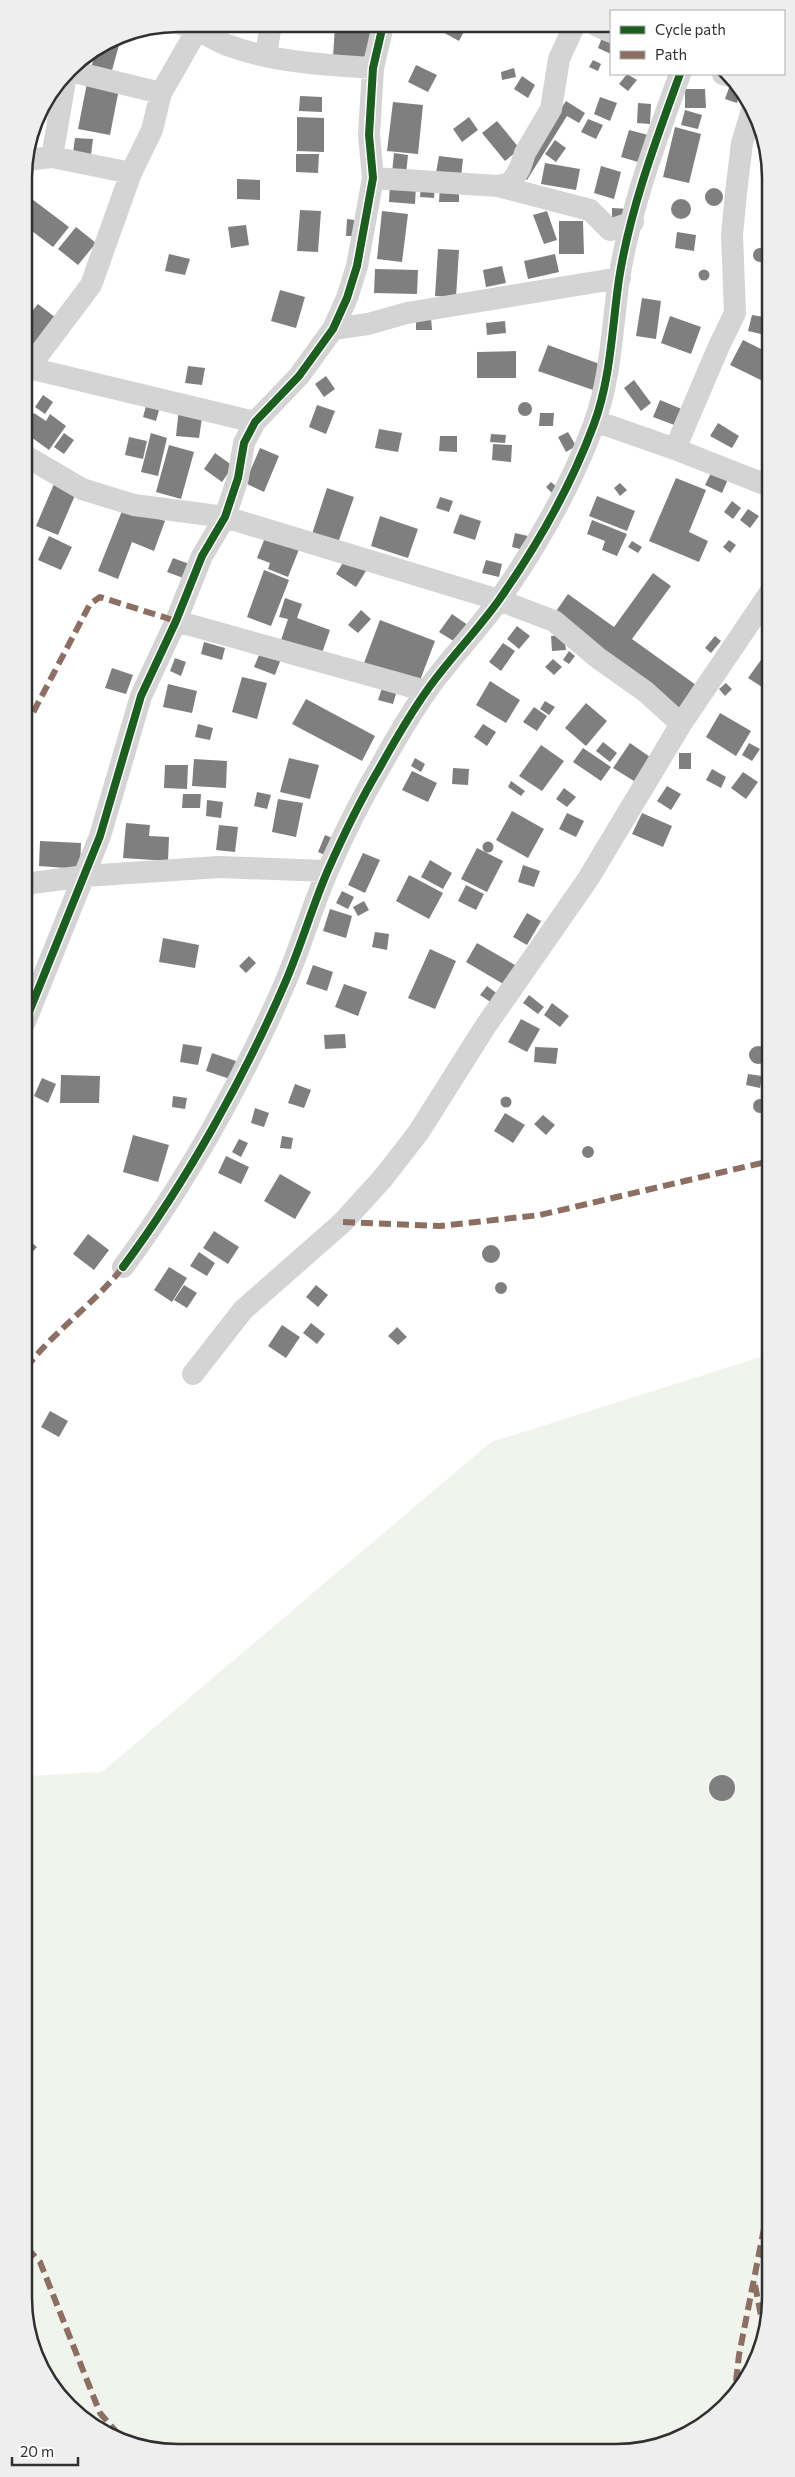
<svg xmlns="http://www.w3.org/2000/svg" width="795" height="2477" viewBox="0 0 795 2477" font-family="Commissioner,sans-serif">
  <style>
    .green { fill: #f0f4ed }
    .building { fill: #7f7f7f }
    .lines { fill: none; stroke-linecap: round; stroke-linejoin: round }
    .minor { stroke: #d4d4d4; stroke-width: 22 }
    .quiet { stroke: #8d6e63; stroke-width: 6; stroke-dasharray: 12 6; stroke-linecap: butt }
    .cycleway-casing { stroke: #fff; stroke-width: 11 }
    .cycleway { stroke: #1b5e20; stroke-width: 8 }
    .rim { fill: none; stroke: #303030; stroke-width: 2.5 }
  </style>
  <rect width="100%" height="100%" fill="#fff"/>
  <path class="green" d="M770 1354 771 2308 760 2357 733 2400 694 2433 646 2450H149L110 2437 69 2408 44 2376 27 2328 26 1776 102 1772 491 1442Z"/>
  <path class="building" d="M430 25 467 26 459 41Z
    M335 26 371 29 369 59 333 57Z
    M603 35 611 39V54L598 48Z
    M108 42 119 45 111 74 91 68 96 50Z
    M593 60 601 64 598 71 589 67Z
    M416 65 437 75 428 92 408 82Z
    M514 68 516 77 502 80 501 72Z
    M627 74 637 80 628 91 619 84Z
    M522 76 535 85 528 98 514 89Z
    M87 83 119 89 110 135 78 129Z
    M730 85 741 90 737 103 725 99Z
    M685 89H705L706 108H685Z
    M300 96 322 97V112L299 111Z
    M600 97 617 103 610 121 594 114Z
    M566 101 585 113 579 123 567 116 527 180 518 174Z
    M393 102 423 105 418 154 387 151Z
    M638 103 651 104 650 124 637 123Z
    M685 110 702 115 698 129 681 125Z
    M297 117 324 118V152L297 151Z
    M469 117 478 130 462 142 453 129Z
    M588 119 603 125 596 139 581 132Z
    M497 121 520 149 505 161 482 133Z
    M675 127 701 134 689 183 663 177Z
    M629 130 652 136 645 164 621 157Z
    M75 138 93 139 91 155 73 153Z
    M555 140 566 148 556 162 545 154Z
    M762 146H768V167L761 166Z
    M394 153 408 155 406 174 392 173Z
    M296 154H319L318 173 296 172Z
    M439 156 463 159 461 177 436 173Z
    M545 163 580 169 576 190 541 184Z
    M601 166 621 172 614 199 594 193Z
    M237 179 260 180V200L237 199Z
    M390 183 416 185 415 204 389 202Z
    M421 185 435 186 434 198 420 197Z
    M440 187 459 188V202H439Z
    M705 197a9 9 0 1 1 18 0a9 9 0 1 1-18 0Z
    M24 193 69 227 53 247 24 225Z
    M671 209a10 10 0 1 1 20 0a10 10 0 1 1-20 0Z
    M612 208 629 209 628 218H612Z
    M300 210 321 211 318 252 297 251Z
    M382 211 408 214 402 262 377 259Z
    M547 211 557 240 544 244 533 215Z
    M347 219 362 221 361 236H346Z
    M559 221H583L584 254H559Z
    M246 225 249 245 231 248 228 227Z
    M76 227 96 243 78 265 58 249Z
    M677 232 696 235 694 251 675 248Z
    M753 255a7 7 0 1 1 14 0a7 7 0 1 1-14 0Z
    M438 249 459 250 456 297 435 296Z
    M169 254 190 259 185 275 165 271Z
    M555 254 559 272 528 279 524 261Z
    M502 266 506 283 486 287 483 270Z
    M375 269 418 270 417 294 374 293Z
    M698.5 275a5.5 5.5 0 1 1 11 0a5.5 5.5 0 1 1-11 0Z
    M280 290 305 297 296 328 271 321Z
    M642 298 661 301 656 339 636 336Z
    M24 303 33 310 38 304 56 318 35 345 24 337Z
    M752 315 769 318V336L748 331Z
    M670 316 701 327 691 354 661 343Z
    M431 317 432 330H416V318Z
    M505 321 506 333 487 335 486 323Z
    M743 340 769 353V384L730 365Z
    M548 345 605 366 596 391 538 371Z
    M516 351V378H477V352Z
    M188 366 205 368 202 385 185 383Z
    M326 376 335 389 324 397 315 384Z
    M634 380 651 403 641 411 624 388Z
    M43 395 53 402 45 414 35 407Z
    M660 400 684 410 677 426 653 417Z
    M518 409a7 7 0 1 1 14 0a7 7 0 1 1-14 0Z
    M317 405 335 411 326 434 309 427Z
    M146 406 159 410 156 421 143 417Z
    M179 408 203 411 199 438 176 436Z
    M34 413 46 421 50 414 66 426 49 450 24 432V426Z
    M540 413H554L553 426H539Z
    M718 423 739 436 732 448 710 436Z
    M379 429 402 433 398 452 375 448Z
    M568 432 576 446 566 452 558 437Z
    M64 433 74 440 64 454 54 447Z
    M151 433 167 438 158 476 141 472Z
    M491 434 506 435 505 443 490 442Z
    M440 436H457V452L439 451Z
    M129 437 147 441 143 459 125 455Z
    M493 444 512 445 511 462 492 460Z
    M169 445 194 452 181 499 156 492Z
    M260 448 279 456 264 492 245 483Z
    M215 453 233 466 222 482 204 469Z
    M713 469 729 477 722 493 705 485Z
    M676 478 706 490 689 532 708 541 699 562 649 541Z
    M551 482 557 487 552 493 546 487Z
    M620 483 627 490 620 496 614 488Z
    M54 484 76 493 58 535 36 526Z
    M327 488 354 497 338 543 312 534Z
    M597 496 635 511 627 531 589 516Z
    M440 497 453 501 449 512 436 508Z
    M732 501 741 508 733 519 724 512Z
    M124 506 165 521 154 551 132 542 118 579 98 571Z
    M748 509 759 516 750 528 740 520Z
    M460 514 481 521 475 540 453 533Z
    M380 516 418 529 408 558 371 546Z
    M592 520 627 534 617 556 602 550 605 541 587 534Z
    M515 533 528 536 524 550 512 547Z
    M266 535 300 547 288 577 268 569 270 563 257 558Z
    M49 536 72 547 61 570 38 560Z
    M729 540 736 545 730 553 723 547Z
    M632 541 642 547 638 553 628 547Z
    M173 558 192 565 186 579 167 572Z
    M346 558 366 571 356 587 336 574Z
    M486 560 502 564 499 577 482 573Z
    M264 570 289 580 271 626 247 617Z
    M653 573 671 586 632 639 696 685 679 708 552 617 568 594 614 627Z
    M285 598 302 604 297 618 330 630 321 656 280 643 288 619 279 617Z
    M361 610 371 619 358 633 348 625Z
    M452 614 472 628 460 645 439 632Z
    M380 620 435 641 419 683 364 663Z
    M517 626 530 636 519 649 507 639Z
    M564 635 566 650 552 651 551 636Z
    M715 636 721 641 711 653 705 648Z
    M204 642 225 648 222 660 201 654Z
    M503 643 515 651 501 671 489 662Z
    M262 648 282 656 275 675 254 667Z
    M569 651 575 656 569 664 563 660Z
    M766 653 769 655V683L765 689 748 678Z
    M175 658 186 662 181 676 170 671Z
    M553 659 562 667 554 675 545 667Z
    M112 668 133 675 126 694 105 688Z
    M242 677 267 683 257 719 232 712Z
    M490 681 520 700 506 723 476 705Z
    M384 682 398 687 393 704 378 700Z
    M726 683 732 689 725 696 719 689Z
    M168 684 197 691 192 713 163 707Z
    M306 699 375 736 362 761 292 724Z
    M545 701 555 707 549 715 540 709Z
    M586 703 607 721 586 746 565 728Z
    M534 707 547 716 537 731 523 722Z
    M720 713 751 731 736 756 706 737Z
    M198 724 213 728 210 740 195 737Z
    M483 724 496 732 487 746 474 737Z
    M603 742 617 753 610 762 596 751Z
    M630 743 650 757 634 781 613 768Z
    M749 743 760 749 752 761 742 755Z
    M541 745 564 761 542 791 519 776Z
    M583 748 611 767 601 781 573 762Z
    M679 753H691V769H679Z
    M289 758 319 765 310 799 280 792Z
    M415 758 425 764 421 772 411 766Z
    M194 759 227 761 226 788 192 786Z
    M165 765H188L187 789 164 788Z
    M453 768 469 769 468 785 452 784Z
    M712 769 726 777 721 788 706 780Z
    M412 771 437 783 428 802 402 790Z
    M743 772 758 782 746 799 731 788Z
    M511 781 525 791 521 796 508 787Z
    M667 786 681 794 671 810 657 801Z
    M564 788 576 797 567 807 556 799Z
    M257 792 271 795 267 809 254 806Z
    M183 794H201L200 808H182Z
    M278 799 303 803 296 837 272 832Z
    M207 800 223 802 221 818 206 816Z
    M512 811 544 829 528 858 496 840Z
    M567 813 584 821 576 837 559 829Z
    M642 813 672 826 663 847 632 834Z
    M126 823 150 825 149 836 169 837 168 861 123 858Z
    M219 825 238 827 235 852 216 850Z
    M325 835 339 841 332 858 318 852Z
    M40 841 81 843 80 869 39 866Z
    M482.5 847a5.5 5.5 0 1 1 11 0a5.5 5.5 0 1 1-11 0Z
    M477 848 503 861 487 892 461 879Z
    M363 853 380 860 365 893 348 885Z
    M430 860 452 873 443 889 421 877Z
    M523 865 540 871 534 887 518 882Z
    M409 875 443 893 429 919 396 901Z
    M466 885 484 894 476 910 458 901Z
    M342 891 354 897 348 909 336 903Z
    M364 901 369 910 358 916 353 907Z
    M330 909 352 916 346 938 323 931Z
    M527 913 541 921 527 945 513 937Z
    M375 932 389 934 387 950 372 947Z
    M163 938 199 945 195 968 159 962Z
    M477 943 522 969 510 988 466 962Z
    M430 949 456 961 435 1009 408 998Z
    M249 956 256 963 246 973 239 966Z
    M313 965 333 972 327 991 306 984Z
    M25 973 35 975 25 993Z
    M344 984 367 992 358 1016 335 1007Z
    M487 986 499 995 492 1003 480 995Z
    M529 995 544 1007 538 1014 523 1003Z
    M552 1003 569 1016 560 1027 544 1015Z
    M521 1019 540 1029 527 1052 508 1042Z
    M345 1034 346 1048 325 1049 324 1035Z
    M183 1044 202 1047 198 1065 180 1062Z
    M749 1055a9 9 0 1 1 18 0a9 9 0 1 1-18 0Z
    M535 1047 558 1048 556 1064 534 1062Z
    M212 1053 236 1061 230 1079 206 1071Z
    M748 1074 762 1076 760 1088 746 1085Z
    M61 1075 100 1076 99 1103H60Z
    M42 1078 56 1084 48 1103 34 1096Z
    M295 1084 311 1090 304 1108 288 1103Z
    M173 1096 187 1098 185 1109 172 1107Z
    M500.5 1102a5.5 5.5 0 1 1 11 0a5.5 5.5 0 1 1-11 0Z
    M753 1106a7 7 0 1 1 14 0a7 7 0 1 1-14 0Z
    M255 1108 269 1113 264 1127 251 1123Z
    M505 1113 525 1125 513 1143 494 1131Z
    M543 1115 555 1125 546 1135 534 1124Z
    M133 1135 169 1145 158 1182 123 1172Z
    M282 1136 293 1138 291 1149 280 1148Z
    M239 1139 248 1143 241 1157 232 1152Z
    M582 1152a6 6 0 1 1 12 0a6 6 0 1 1-12 0Z
    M226 1156 249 1167 241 1184 218 1173Z
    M280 1174 311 1192 295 1219 264 1201Z
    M214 1231 239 1247 228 1264 203 1248Z
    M88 1234 109 1250 94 1270 73 1254Z
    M25 1237 37 1247 27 1258 25 1257Z
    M482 1254a9 9 0 1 1 18 0a9 9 0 1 1-18 0Z
    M199 1252 215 1263 207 1276 190 1266Z
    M169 1267 187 1278 172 1302 154 1290Z
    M495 1288a6 6 0 1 1 12 0a6 6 0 1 1-12 0Z
    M184 1285 197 1293 187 1308 174 1300Z
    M316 1285 328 1295 318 1307 306 1297Z
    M311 1323 325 1334 317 1344 303 1333Z
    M282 1325 300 1337 286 1358 268 1346Z
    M397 1327 407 1337 398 1345 388 1336Z
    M50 1411 68 1421 59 1437 41 1427Z
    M26 1684H31L29 1703H26Z
    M709 1788a13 13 0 1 1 26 0a13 13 0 1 1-26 0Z"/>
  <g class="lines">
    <path class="minor" d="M181 24C198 28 211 39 227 45 273 62 324 65 373 68
      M597 26 611 32
      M266 55 271 24
      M70 71 161 93
      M723 74 731 76
      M52 157 66 75
      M26 160 52 157 131 173
      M373 178 498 186 511 183 520 168 525 153 551 109 559 59 574 26
      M498 186 590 210 610 230 633 222
      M333 329 368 324 407 313 620 278
      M29 368 255 422
      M24 374 91 285 131 173 152 130 161 93 197 30
      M595 421 675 449 769 486
      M675 449 719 346 735 313 732 235 736 193 742 143 753 107
      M24 455 82 489 134 505 225 517 499 600 554 621 598 658 646 692 681 724
      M176 621 426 691
      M25 884 85 876 219 867 327 871
      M25 1022 100 836 141 696 176 621 202 556 225 517 238 478 244 443 255 422 299 376 333 329 347 298 357 266 373 178 369 135 373 68 383 25
      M123 1267C185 1184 244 1078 285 983 301 946 312 907 328 870 343 836 360 801 379 769 394 742 410 714 428 689 450 658 477 631 499 600 537 546 571 486 594 424 611 378 612 327 619 279 630 209 656 140 680 74
      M193 1374 243 1310 343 1222 383 1178 418 1133 485 1027 588 879 681 724 769 594"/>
    <path class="quiet" d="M25 728 90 604 100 597 176 621
      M343 1222 440 1226 540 1215 770 1161
      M26 1368C54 1331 94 1304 123 1267
      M27 2248 40 2262 100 2413 126 2443
      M755 2285 765 2336
      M734 2399 739 2355 771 2193"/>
    <g class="cycleway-casing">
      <path id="cycleway" d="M25 1022 100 836 141 696 176 621 202 556 225 517 238 478 244 443 255 422 299 376 333 329 347 298 357 266 373 178 369 135 373 68 383 25
        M123 1267C185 1184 244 1078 285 983 301 946 312 907 328 870 343 836 360 801 379 769 394 742 410 714 428 689 450 658 477 631 499 600 537 546 571 486 594 424 611 378 612 327 619 279 630 209 656 140 680 74"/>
    </g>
    <use href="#cycleway" class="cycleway"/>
  </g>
  <path d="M0 0H795V2477H0ZM178 32H616A146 146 0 0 1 762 178V2298A146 146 0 0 1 616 2444H178A146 146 0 0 1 32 2298V178A146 146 0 0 1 178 32Z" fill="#eee" fill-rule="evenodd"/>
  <path class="rim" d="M178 32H616A146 146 0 0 1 762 178V2298A146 146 0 0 1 616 2444H178A146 146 0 0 1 32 2298V178A146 146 0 0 1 178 32Z"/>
  <rect x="610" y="10" width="175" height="65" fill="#ffffff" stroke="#acacac"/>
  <rect x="620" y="26" width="25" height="8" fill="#1b5e20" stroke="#acacac"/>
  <text x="655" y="35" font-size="15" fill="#303030">Cycle path</text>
  <rect x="620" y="51" width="25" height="8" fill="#8d6e63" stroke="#acacac"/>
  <text x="655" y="60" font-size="15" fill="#303030">Path</text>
  <path d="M12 2457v8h66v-8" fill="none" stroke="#303030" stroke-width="2.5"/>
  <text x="20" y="2457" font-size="15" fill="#303030" stroke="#ffffff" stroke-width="4" paint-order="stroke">20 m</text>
</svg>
